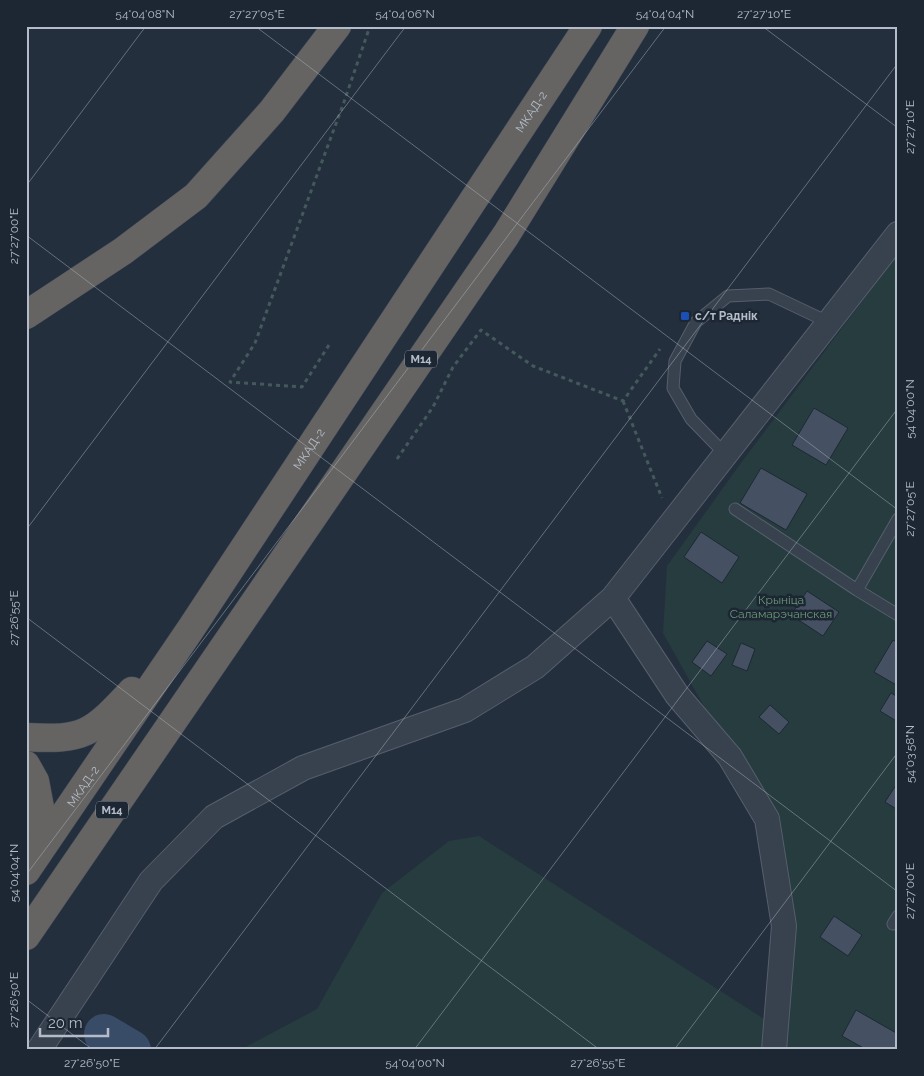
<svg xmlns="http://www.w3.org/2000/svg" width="924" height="1076" viewBox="0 0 924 1076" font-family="Raleway,sans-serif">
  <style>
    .green { fill: #263c3f }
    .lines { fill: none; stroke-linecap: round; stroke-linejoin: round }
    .river { stroke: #394c67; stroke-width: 40 }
    .building { fill: #455162; stroke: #1f2835 }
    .service-casing { stroke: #565f6c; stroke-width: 13 }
    .minor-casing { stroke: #565f6c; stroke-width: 26 }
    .trunk-casing { stroke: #434c59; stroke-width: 29 }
    .path { stroke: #44595c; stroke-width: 3; stroke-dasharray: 4 4; stroke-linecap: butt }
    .service { stroke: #38414e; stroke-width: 11 }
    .minor { stroke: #38414e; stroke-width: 24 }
    .trunk { stroke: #656462; stroke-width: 28 }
    .ticks { fill: none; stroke: #b4bcc9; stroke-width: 1; stroke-opacity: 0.45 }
    .transit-dot { fill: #1a4fb4; stroke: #1d2633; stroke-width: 2 }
    .labels { text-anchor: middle; stroke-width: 5; stroke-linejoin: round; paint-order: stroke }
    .shield { fill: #1d2633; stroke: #878f9c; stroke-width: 1 }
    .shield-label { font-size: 11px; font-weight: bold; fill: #b4bcc9 }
    .street-label { font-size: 12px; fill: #b4bcc9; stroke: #1d2633 }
    .poi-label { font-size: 12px; font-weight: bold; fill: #b4bcc9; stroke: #1d2633; text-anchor: start }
    .park-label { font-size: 12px; fill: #6b9a76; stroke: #1d2633 }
    .neatline { fill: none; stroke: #b4bcc9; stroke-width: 2 }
    .ticks-label { font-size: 12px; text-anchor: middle; fill: #b4bcc9 }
  </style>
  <rect width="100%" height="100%" fill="#242f3e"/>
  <path class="green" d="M898 253V1050H240L317 1009 382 893 449 841 479 836 775 1026 784 926 767 819 663 633 667 566 738 467Z"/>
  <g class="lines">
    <path class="river" d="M104 1034 131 1050"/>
  </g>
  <path class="building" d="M814 408 848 428 826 465 792 445Z
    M761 468 807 494 786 530 740 503Z
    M701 532 739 557 722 583 684 557Z
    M807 591 839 612 823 636 791 615Z
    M893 640 898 643V686L874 672Z
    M707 641 727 654 711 676 692 662Z
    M741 643 755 649 747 671 732 665Z
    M891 693 898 697V722L880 711Z
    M770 705 789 722 779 734 759 717Z
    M898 782V810L885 802Z
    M834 916 862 935 848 956 820 937Z
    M856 1010 898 1034V1050H867L842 1036Z"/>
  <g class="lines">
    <g class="service-casing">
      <path id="service" d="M725 454 691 419 673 388 675 361 696 322 728 296 769 294 828 322
        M735 509 857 590 898 615
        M857 590 898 519
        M893 924 898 916"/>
    </g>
    <g class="minor-casing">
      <path id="minor" d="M613 598 677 695 730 757 767 819 784 926 774 1050
        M39 1050 151 881 214 817 303 768 465 710 535 667 613 598 898 234"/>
    </g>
    <g class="trunk-casing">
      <g id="trunk">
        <path d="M26 315 123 251 196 196 272 111 337 26"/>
        <path d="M26 737C86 741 93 732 132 691"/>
        <path d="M26 765 35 781 41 813 26 843"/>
        <path id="s1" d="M26 871 190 630 588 26"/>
        <path d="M26 936 506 235 635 26"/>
      </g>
    </g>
    <path class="path" d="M329 345 302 387 230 382 255 343 344 102 370 26
      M623 401 662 498
      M397 459 433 407 453 367 481 330 533 366 623 401 660 349"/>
    <use href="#service" class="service"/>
    <use href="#minor" class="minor"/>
    <use href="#trunk" class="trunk"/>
  </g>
  <path class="ticks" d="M255 26 898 510M762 26 898 128M26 186 146 26M26 235 898 892M26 530 406 26M26 617 600 1050M26 875 666 26M26 999 93 1050M154 1050 898 63M414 1050 898 408M674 1050 898 752"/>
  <rect class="transit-dot" x="680" y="311" width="10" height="10" rx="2.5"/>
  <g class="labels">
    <g class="shield">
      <rect x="405" y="350.5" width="32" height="17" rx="4"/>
      <rect x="96" y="801.5" width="32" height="17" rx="4"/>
    </g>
    <g class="shield-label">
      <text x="421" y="363">М14</text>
      <text x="112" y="814">М14</text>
    </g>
    <g class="street-label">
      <text dy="4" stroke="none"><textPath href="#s1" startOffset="912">МКАД-2</textPath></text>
      <text dy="4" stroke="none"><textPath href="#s1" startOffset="508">МКАД-2</textPath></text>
      <text dy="4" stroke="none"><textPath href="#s1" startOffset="102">МКАД-2</textPath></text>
    </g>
    <g class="poi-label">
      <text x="695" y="320">с/т Раднік</text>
    </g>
    <g class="park-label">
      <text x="781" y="604">Крыніца<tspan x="781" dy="14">Саламарэчанская</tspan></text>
    </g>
  </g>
  <rect width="924" height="1076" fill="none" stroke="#1d2633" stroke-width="55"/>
  <path d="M40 1028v8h68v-8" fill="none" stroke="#b4bcc9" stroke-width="2.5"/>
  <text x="48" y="1028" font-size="15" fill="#b4bcc9" stroke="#1d2633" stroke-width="4" paint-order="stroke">20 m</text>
  <rect x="28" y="28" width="868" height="1020" class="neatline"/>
  <g class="ticks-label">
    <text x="145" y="18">54°04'08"N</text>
    <text x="257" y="18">27°27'05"E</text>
    <text x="405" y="18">54°04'06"N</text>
    <text x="665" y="18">54°04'04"N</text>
    <text x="764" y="18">27°27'10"E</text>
    <text transform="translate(910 127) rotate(-90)" y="4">27°27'10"E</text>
    <text transform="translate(14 236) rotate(-90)" y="4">27°27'00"E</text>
    <text transform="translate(910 409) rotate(-90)" y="4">54°04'00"N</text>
    <text transform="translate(910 509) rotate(-90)" y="4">27°27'05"E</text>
    <text transform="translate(14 618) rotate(-90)" y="4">27°26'55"E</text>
    <text transform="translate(910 754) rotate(-90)" y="4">54°03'58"N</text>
    <text transform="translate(14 873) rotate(-90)" y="4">54°04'04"N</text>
    <text transform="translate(910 891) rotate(-90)" y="4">27°27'00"E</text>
    <text transform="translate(14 1000) rotate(-90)" y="4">27°26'50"E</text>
    <text x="92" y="1067">27°26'50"E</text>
    <text x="415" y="1067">54°04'00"N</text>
    <text x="598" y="1067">27°26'55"E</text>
  </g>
</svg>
